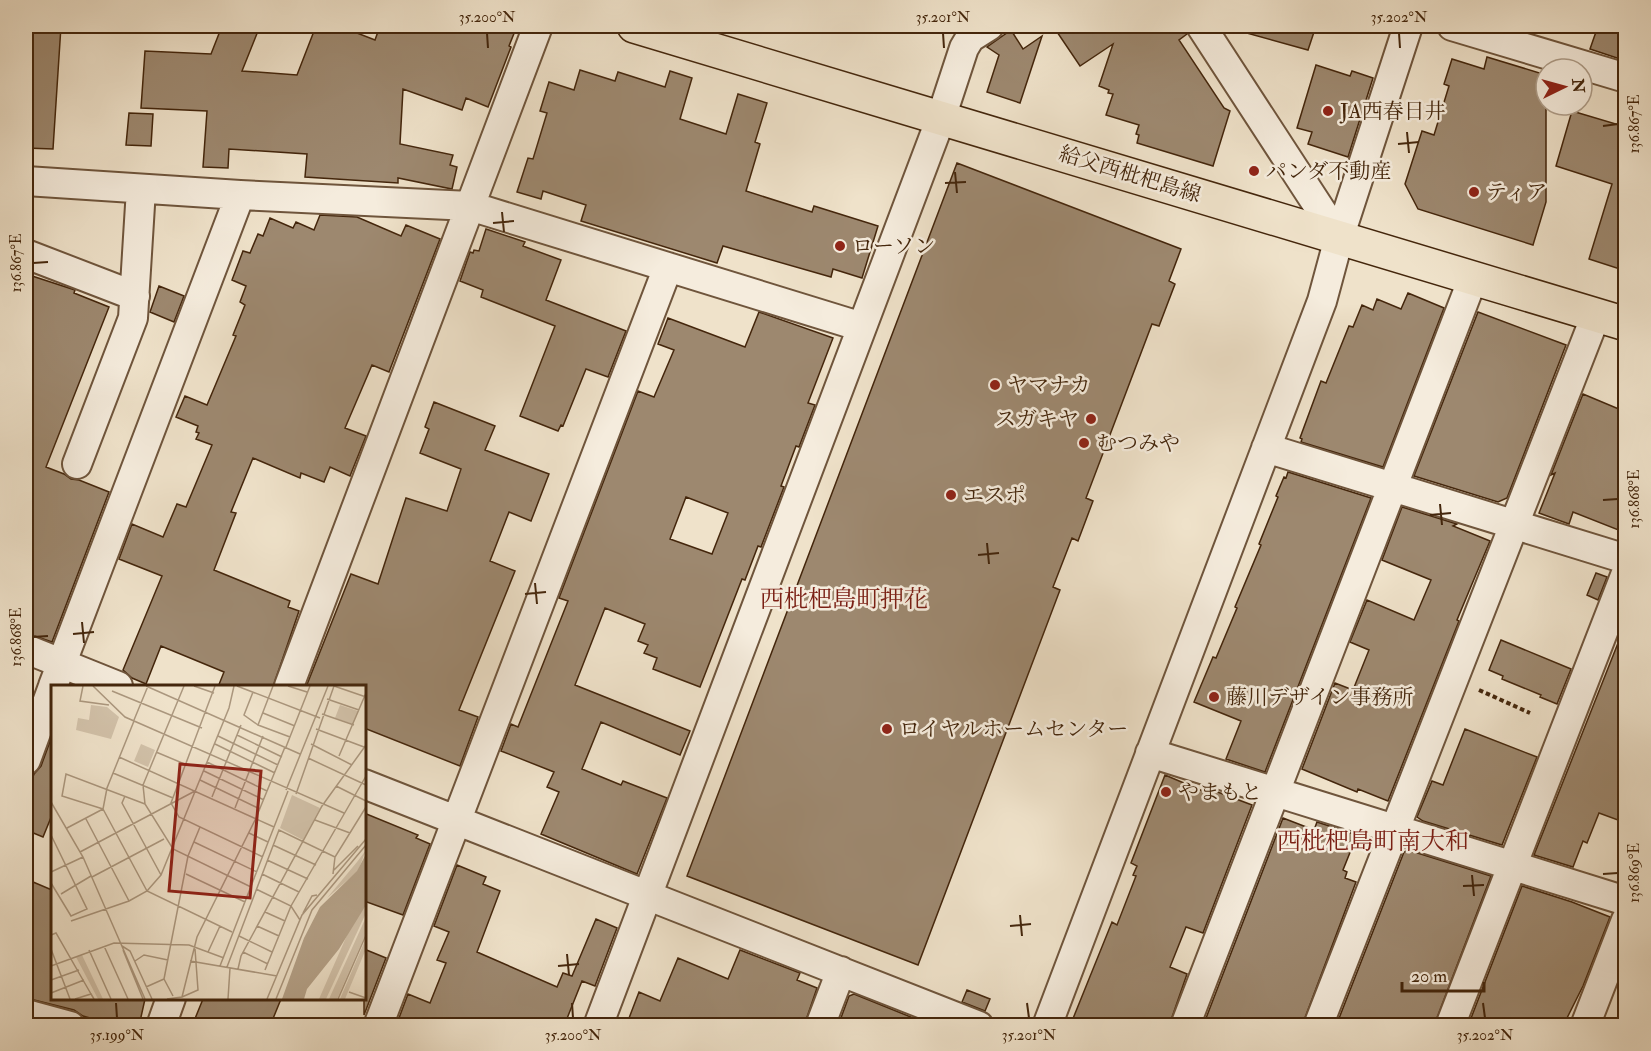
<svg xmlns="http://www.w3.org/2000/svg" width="1651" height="1051" viewBox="0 0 1651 1051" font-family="'IM FELL Double Pica','Noto Serif JP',serif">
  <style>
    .building { fill: #9d886f; stroke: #44260c; stroke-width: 1.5; fill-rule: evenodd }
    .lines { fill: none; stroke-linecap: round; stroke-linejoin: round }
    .minor-casing { stroke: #6f553c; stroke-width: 32 }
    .major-casing { stroke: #44260c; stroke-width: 36 }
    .path { stroke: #44260c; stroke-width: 4; stroke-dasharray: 4.5 3; stroke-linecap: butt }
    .minor { stroke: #f5ecdd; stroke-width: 28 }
    .major { stroke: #efe2ca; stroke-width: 33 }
    .ticks { fill: none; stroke: #44260c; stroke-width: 2 }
    .poi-dot { fill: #8f2418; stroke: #f5ecdd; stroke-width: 2 }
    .labels { text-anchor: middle; stroke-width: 5; stroke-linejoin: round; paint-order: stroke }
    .poi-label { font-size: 21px; fill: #44260c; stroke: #f5ecdd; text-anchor: start }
    .street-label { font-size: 21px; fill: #44260c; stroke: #f5ecdd }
    .quarter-label { font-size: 24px; fill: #7a1f14; stroke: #f5ecdd }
    .inset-road { fill: none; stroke: #ab977e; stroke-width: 1.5 }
    .view { fill: #8f2418; fill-opacity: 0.15; stroke: #8f2418; stroke-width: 3 }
    .inset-edge { fill: none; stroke: #44260c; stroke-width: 3 }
    .neatline { fill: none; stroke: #44260c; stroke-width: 2 }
    .ticks-label { font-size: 15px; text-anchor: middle; fill: #44260c }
  </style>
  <rect width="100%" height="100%" fill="#efe2ca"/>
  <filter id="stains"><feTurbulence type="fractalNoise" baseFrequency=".00333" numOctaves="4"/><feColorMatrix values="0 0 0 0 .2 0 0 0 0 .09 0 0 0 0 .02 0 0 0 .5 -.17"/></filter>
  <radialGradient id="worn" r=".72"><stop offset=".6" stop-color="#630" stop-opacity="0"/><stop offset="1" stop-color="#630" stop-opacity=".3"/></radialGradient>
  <path class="building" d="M31 26H61L53 149 26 148V28L31 29Z
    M222 26H260L242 71 297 75 316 26H339L375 40 380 26H517L509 46 511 47 488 107 466 98 462 110 403 89 400 144 453 155 450 165 457 167 452 189 398 178V183L305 177 307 154 229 149 228 168 203 167 207 111 141 108 145 51 211 54Z
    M1053 26H1185L1187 34 1179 40 1224 108 1230 111 1213 166 1137 143 1139 135 1136 134 1139 125 1106 115 1113 94 1108 93 1109 90 1099 86 1113 44 1080 66Z
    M1244 26H1316L1308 50 1243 32Z
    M1598 26H1626V61L1590 49Z
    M1011 30 1023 49 1042 36 1020 103 987 92 999 55 987 47Z
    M1487 57 1546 75V202L1533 245 1418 209 1405 184 1422 131 1434 135 1449 86 1444 84 1452 59 1484 69Z
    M1316 65 1350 76 1352 71 1373 78 1348 157 1308 144 1312 132 1297 128Z
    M580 70 615 81 618 72 665 87 670 71 692 78 680 119 726 134 738 94 767 103 755 142 760 144 746 191 812 212 814 206 878 226 862 278 833 269 831 277 723 246 717 263 581 221 586 205 543 191 541 199 517 192 528 158 533 159 547 113 540 111 549 82 574 90Z
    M1572 111 1626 127V271L1589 259 1612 184 1556 166Z
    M129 113 153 114 151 146 126 145Z
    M957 163 1181 249 1169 281 1175 284 1159 326 1152 324 1086 498 1093 501 1078 541 1072 538 1053 587 1060 590 918 965 687 876Z
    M320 215 357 217 401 236 406 225 440 239 389 372 372 365 345 428 366 436 350 476 330 467 324 482 301 473 300 478 253 458 231 512 236 513 214 570 290 601 288 607 299 611 273 687H218L224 672 161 646 146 684 132 678 123 670 162 576 119 559 132 524 163 537 177 504 186 507 212 445 196 439 199 433 196 432 198 426 176 417 185 396 207 405 236 336 233 335 245 305 240 302 246 286 232 280 243 251 250 253 258 234 263 236 270 218 293 228 296 222 314 230Z
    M486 229 525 242 523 246 561 260 546 300 626 331 608 377 586 369 563 426 561 425 558 431 520 416 555 326 481 297 483 290 460 281 470 252 473 253 474 250 479 251Z
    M26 274 75 290 74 293 109 307 46 467 64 474 71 479 79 480 109 492 52 642 26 633Z
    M159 286 184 296 174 322 150 312Z
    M1408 293 1444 308 1383 467 1301 442 1302 439 1300 438 1321 381 1326 383 1349 326 1353 327 1362 305 1373 310 1377 299 1401 309Z
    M759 312 833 338 808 403 815 405 799 447 796 446 781 486 784 487 766 534 761 547 758 546 745 580 742 579 700 687 653 669 657 658 644 653 648 645 638 641 645 624 605 608 575 685 690 731 680 755 601 722 582 769 621 785 623 781 667 798 637 874 541 834 559 792 547 787 554 772 501 751 511 724 518 727 568 601 559 598 638 391 654 397 674 350 658 344 668 318 745 347ZM686 497 728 513 712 554 670 539Z
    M1478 312 1566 345 1507 498 1498 502 1414 476Z
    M1583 394 1626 412V533L1573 512 1569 524 1539 513 1555 473 1551 475Z
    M434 402 495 426 485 450 549 474 531 521 509 512 490 561 515 571 459 710 478 717 460 766 364 728V687H306L351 574 378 584 406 498 447 511 461 469 420 453 429 429 425 427Z
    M1288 472 1371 498 1265 772 1226 759 1241 721 1194 702 1213 657 1216 658 1237 608 1235 607 1261 545 1259 544 1278 497 1276 496 1284 477 1286 478Z
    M1402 507 1457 524 1453 526 1490 541 1457 620 1459 621 1388 801 1358 789 1357 792 1302 769 1335 683 1353 690 1369 650 1350 642 1367 600 1414 620 1431 580 1382 560Z
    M1596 573 1607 577 1598 600 1587 595Z
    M1624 628H1626V823L1599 813 1587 843 1583 841 1573 867 1534 855Z
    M1501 640 1571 669 1557 704 1540 697 1541 695 1502 679 1503 676 1489 670Z
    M1465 729 1537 757 1502 845 1423 821 1417 817 1432 781 1443 785Z
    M52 736V815L43 837 26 830V795L34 774 41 766Z
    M1165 775 1205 792 1207 788 1252 805 1203 933 1186 927 1170 967 1187 974 1169 1026H1070L1112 922 1117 925 1136 876 1133 875 1137 866 1131 863Z
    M364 813 418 835 416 838 430 844 403 915 364 901Z
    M1283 818 1314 830 1317 822 1357 835 1343 870 1347 872 1345 878 1356 882 1302 1026H1203Z
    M1408 850 1491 876 1434 1026H1336L1404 852Z
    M457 865 486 877 483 884 500 891 477 952 557 987 563 973 572 976 596 919 617 928 595 986 582 981 564 1026H417L399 1018 408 994 430 1003 446 963 437 960 449 932 434 926Z
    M26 879 52 890V999H145L139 1026H118L83 1016 74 1010 26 998V957L33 940 26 937Z
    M1522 886 1572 902 1610 917 1583 986 1563 1026H1468Z
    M364 949 386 958 364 1015Z
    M740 950 800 973 797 980 817 988 804 1026H626L639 992 660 1001 678 958 728 979Z
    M967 990 990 999 985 1011 962 1002Z
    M854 994 933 1026H838L849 996Z
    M203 999H281L270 1026H192Z"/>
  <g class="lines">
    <g class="minor-casing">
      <path id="minor" d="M1201 26 1339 238
        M1452 26 1626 78
        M26 181 240 195 470 206 862 327
        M26 254 135 296
        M1266 448 1626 559
        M77 464 133 318 141 189
        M26 649 118 686
        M53 686 240 195
        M289 686 538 26
        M1150 753 1626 901
        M26 760 52 689
        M364 784 979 1026
        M26 1014 70 1026
        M161 1026 171 998
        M378 1026 668 267
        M598 1026 941 118 964 48 970 38 989 26
        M820 1026 841 971
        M1047 1026 1322 301 1339 238 1408 26
        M1185 1026 1473 278
        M1318 1026 1596 315
        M1450 1026 1626 573
        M1585 1026 1626 920"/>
    </g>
    <g class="major-casing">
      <path id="major" d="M634 26 1626 324"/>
    </g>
    <path class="path" d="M1479 690 1530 713"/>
    <use href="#minor" class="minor"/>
    <use href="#major" class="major"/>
  </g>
  <path class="ticks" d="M487 33 488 48M943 33 944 48M1399 33 1400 48M1603 126 1618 124M1407 132 1409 153M1398 144 1419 142M955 172 957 193M945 183 966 182M502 212 504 232M493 223 514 221M33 263 48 262M1603 500 1618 499M1440 504 1442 525M1430 515 1451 513M987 543 989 564M978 555 999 553M535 583 537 604M525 594 546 592M82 622 84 643M73 634 94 632M33 637 48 636M1603 874 1618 873M1472 875 1474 896M1463 886 1484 885M1020 915 1022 936M1010 926 1031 924M567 954 569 975M558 966 579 964M116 1003 117 1018M572 1003 573 1018M1027 1003 1029 1018M1483 1003 1485 1018"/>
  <g class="poi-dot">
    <circle cx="1328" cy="111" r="6"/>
    <circle cx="1254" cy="171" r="6"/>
    <circle cx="1474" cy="192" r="6"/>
    <circle cx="840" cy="246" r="6"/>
    <circle cx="995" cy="385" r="6"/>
    <circle cx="1091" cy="419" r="6"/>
    <circle cx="1084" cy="443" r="6"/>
    <circle cx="951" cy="495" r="6"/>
    <circle cx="1214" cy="697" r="6"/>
    <circle cx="887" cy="729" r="6"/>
    <circle cx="1166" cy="792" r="6"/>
  </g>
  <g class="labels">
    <g class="poi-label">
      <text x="1340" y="118">JA西春日井</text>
      <text x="1266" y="178">パンダ不動産</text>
      <text x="1486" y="199">ティア</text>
      <text x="852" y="253">ローソン</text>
      <text x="1007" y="392">ヤマナカ</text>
      <text x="1079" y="426" text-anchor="end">スガキヤ</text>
      <text x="1096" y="450">むつみや</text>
      <text x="963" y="502">エスポ</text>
      <text x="1226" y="704">藤川デザイン事務所</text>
      <text x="899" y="736">ロイヤルホームセンター</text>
      <text x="1178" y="799">やまもと</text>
    </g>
    <g class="street-label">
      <text transform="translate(1130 174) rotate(17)" y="7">給父西枇杷島線</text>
    </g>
    <g class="quarter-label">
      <text x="844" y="607">西枇杷島町押花</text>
      <text x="1373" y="849">西枇杷島町南大和</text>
    </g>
  </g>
  <g transform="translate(51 685)">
    <rect width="315" height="315" fill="#efe2ca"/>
    <path d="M40 20 56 22 68 32 60 54 25 45 27 33 38 35ZM289 20 307 26 302 39 284 33ZM90 59 104 65 97 82 83 76ZM241 110 269 123 252 155 229 143ZM315 165 307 186 276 213 306 177ZM315 220V228L275 314H268L300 241ZM315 232V248L286 314H278ZM315 253V264L294 314H289ZM31 270 52 314H47L25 272Z" fill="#d2c2aa"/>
    <path d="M315 169V220L288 264 256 304 253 314H231L253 253 269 222 306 186Z" fill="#b5a289"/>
    <path class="inset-road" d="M32 1 29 16 58 20M42 1 74 32 293 128M95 1 249 69M133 1 92 100 94 119 122 164 200 202M143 1 163 8M164 1 120 118 128 132 212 172M186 1 269 33M222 1 207 40 239 52M237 1 256 7M283 1 315 12M61 6 151 43M202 7 193 30 207 40M276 14 308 25M212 28 244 41M271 29 303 40M83 35 97 1M83 36 56 103 52 124 96 206 181 247M265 44 313 62M186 50 231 72M167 51 227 80M164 59 224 88M260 59 301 80M235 62 259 1M105 67 136 80M288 71 315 8M68 72 223 142M257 73 315 100M156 77 216 106M153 86 213 115M62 88 122 113M149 95 209 124M285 101 315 116M235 105 277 1M245 109 283 1M74 111 71 118 110 190M161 112 190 40M0 117 32 172 94 314M184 123 212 51M52 124 11 111 15 89 94 119M35 134 78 216M264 135 299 148M16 143 52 124M198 148 217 157M0 150 36 224 20 231 0 198M143 157 206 187M222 160 265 180M29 167 144 106M216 175 257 194M283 185 307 161M0 187 32 172M135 189 194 217M211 189 248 207M282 189 284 172 315 122M41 192 113 154M205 204 240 221 249 235M10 209 40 191M214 227 234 236M252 228 261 211 266 210M20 236 78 216 96 206 110 190 178 23 183 1M206 241 228 251M0 250 5 248 40 309M188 251 221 267M53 261 77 314M71 261 79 266 101 314M0 264 19 314M38 265 60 314M72 265 92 314M157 267 169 241M192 267 217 279M84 276 93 270 117 275M139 276 226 291M0 281 63 258 138 260 173 273M169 281 237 106M176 282 228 145 284 172M187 284 190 271 271 121 315 60M214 285 240 221 315 91M0 295 28 285M95 302 113 294M298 307 315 313M0 308 33 295M122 311 113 294 137 171 149 142M131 312 147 305 144 264M24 314 40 309 43 314M116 314 131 312 146 252 205 133 234 62M177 314 179 283M216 314 251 230 315 154M225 314 261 225 315 160M287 314 315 250"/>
    <path class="view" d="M129 79 210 86 199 213 118 206Z"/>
    <rect width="315" height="315" class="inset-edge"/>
  </g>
  <rect width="1651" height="1051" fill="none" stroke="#efe2ca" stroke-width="66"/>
  <g transform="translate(1564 87) rotate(85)"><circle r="28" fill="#f5ecdd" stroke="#ae9d89" stroke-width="1.5"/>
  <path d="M0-4.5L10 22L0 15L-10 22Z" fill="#8f2418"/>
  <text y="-9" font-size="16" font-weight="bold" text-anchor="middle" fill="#44260c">N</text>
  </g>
  <path d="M1402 982v9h82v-9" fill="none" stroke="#44260c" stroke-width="3"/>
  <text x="1411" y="982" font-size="18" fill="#44260c" stroke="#f5ecdd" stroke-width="4.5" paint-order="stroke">20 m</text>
  <rect x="33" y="33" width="1585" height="985" class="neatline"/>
  <g class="ticks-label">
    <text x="487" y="22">35.200°N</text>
    <text x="943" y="22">35.201°N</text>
    <text x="1399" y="22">35.202°N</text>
    <text transform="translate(1634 124) rotate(-90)" y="5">136.867°E</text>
    <text transform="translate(16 263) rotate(-90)" y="5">136.867°E</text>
    <text transform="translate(1634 499) rotate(-90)" y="5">136.868°E</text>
    <text transform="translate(16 637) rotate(-90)" y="5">136.868°E</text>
    <text transform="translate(1634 873) rotate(-90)" y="5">136.869°E</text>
    <text x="117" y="1040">35.199°N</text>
    <text x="573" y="1040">35.200°N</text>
    <text x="1029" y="1040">35.201°N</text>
    <text x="1485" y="1040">35.202°N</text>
  </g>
  <rect width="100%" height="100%" filter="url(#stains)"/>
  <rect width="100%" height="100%" fill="url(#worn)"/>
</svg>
